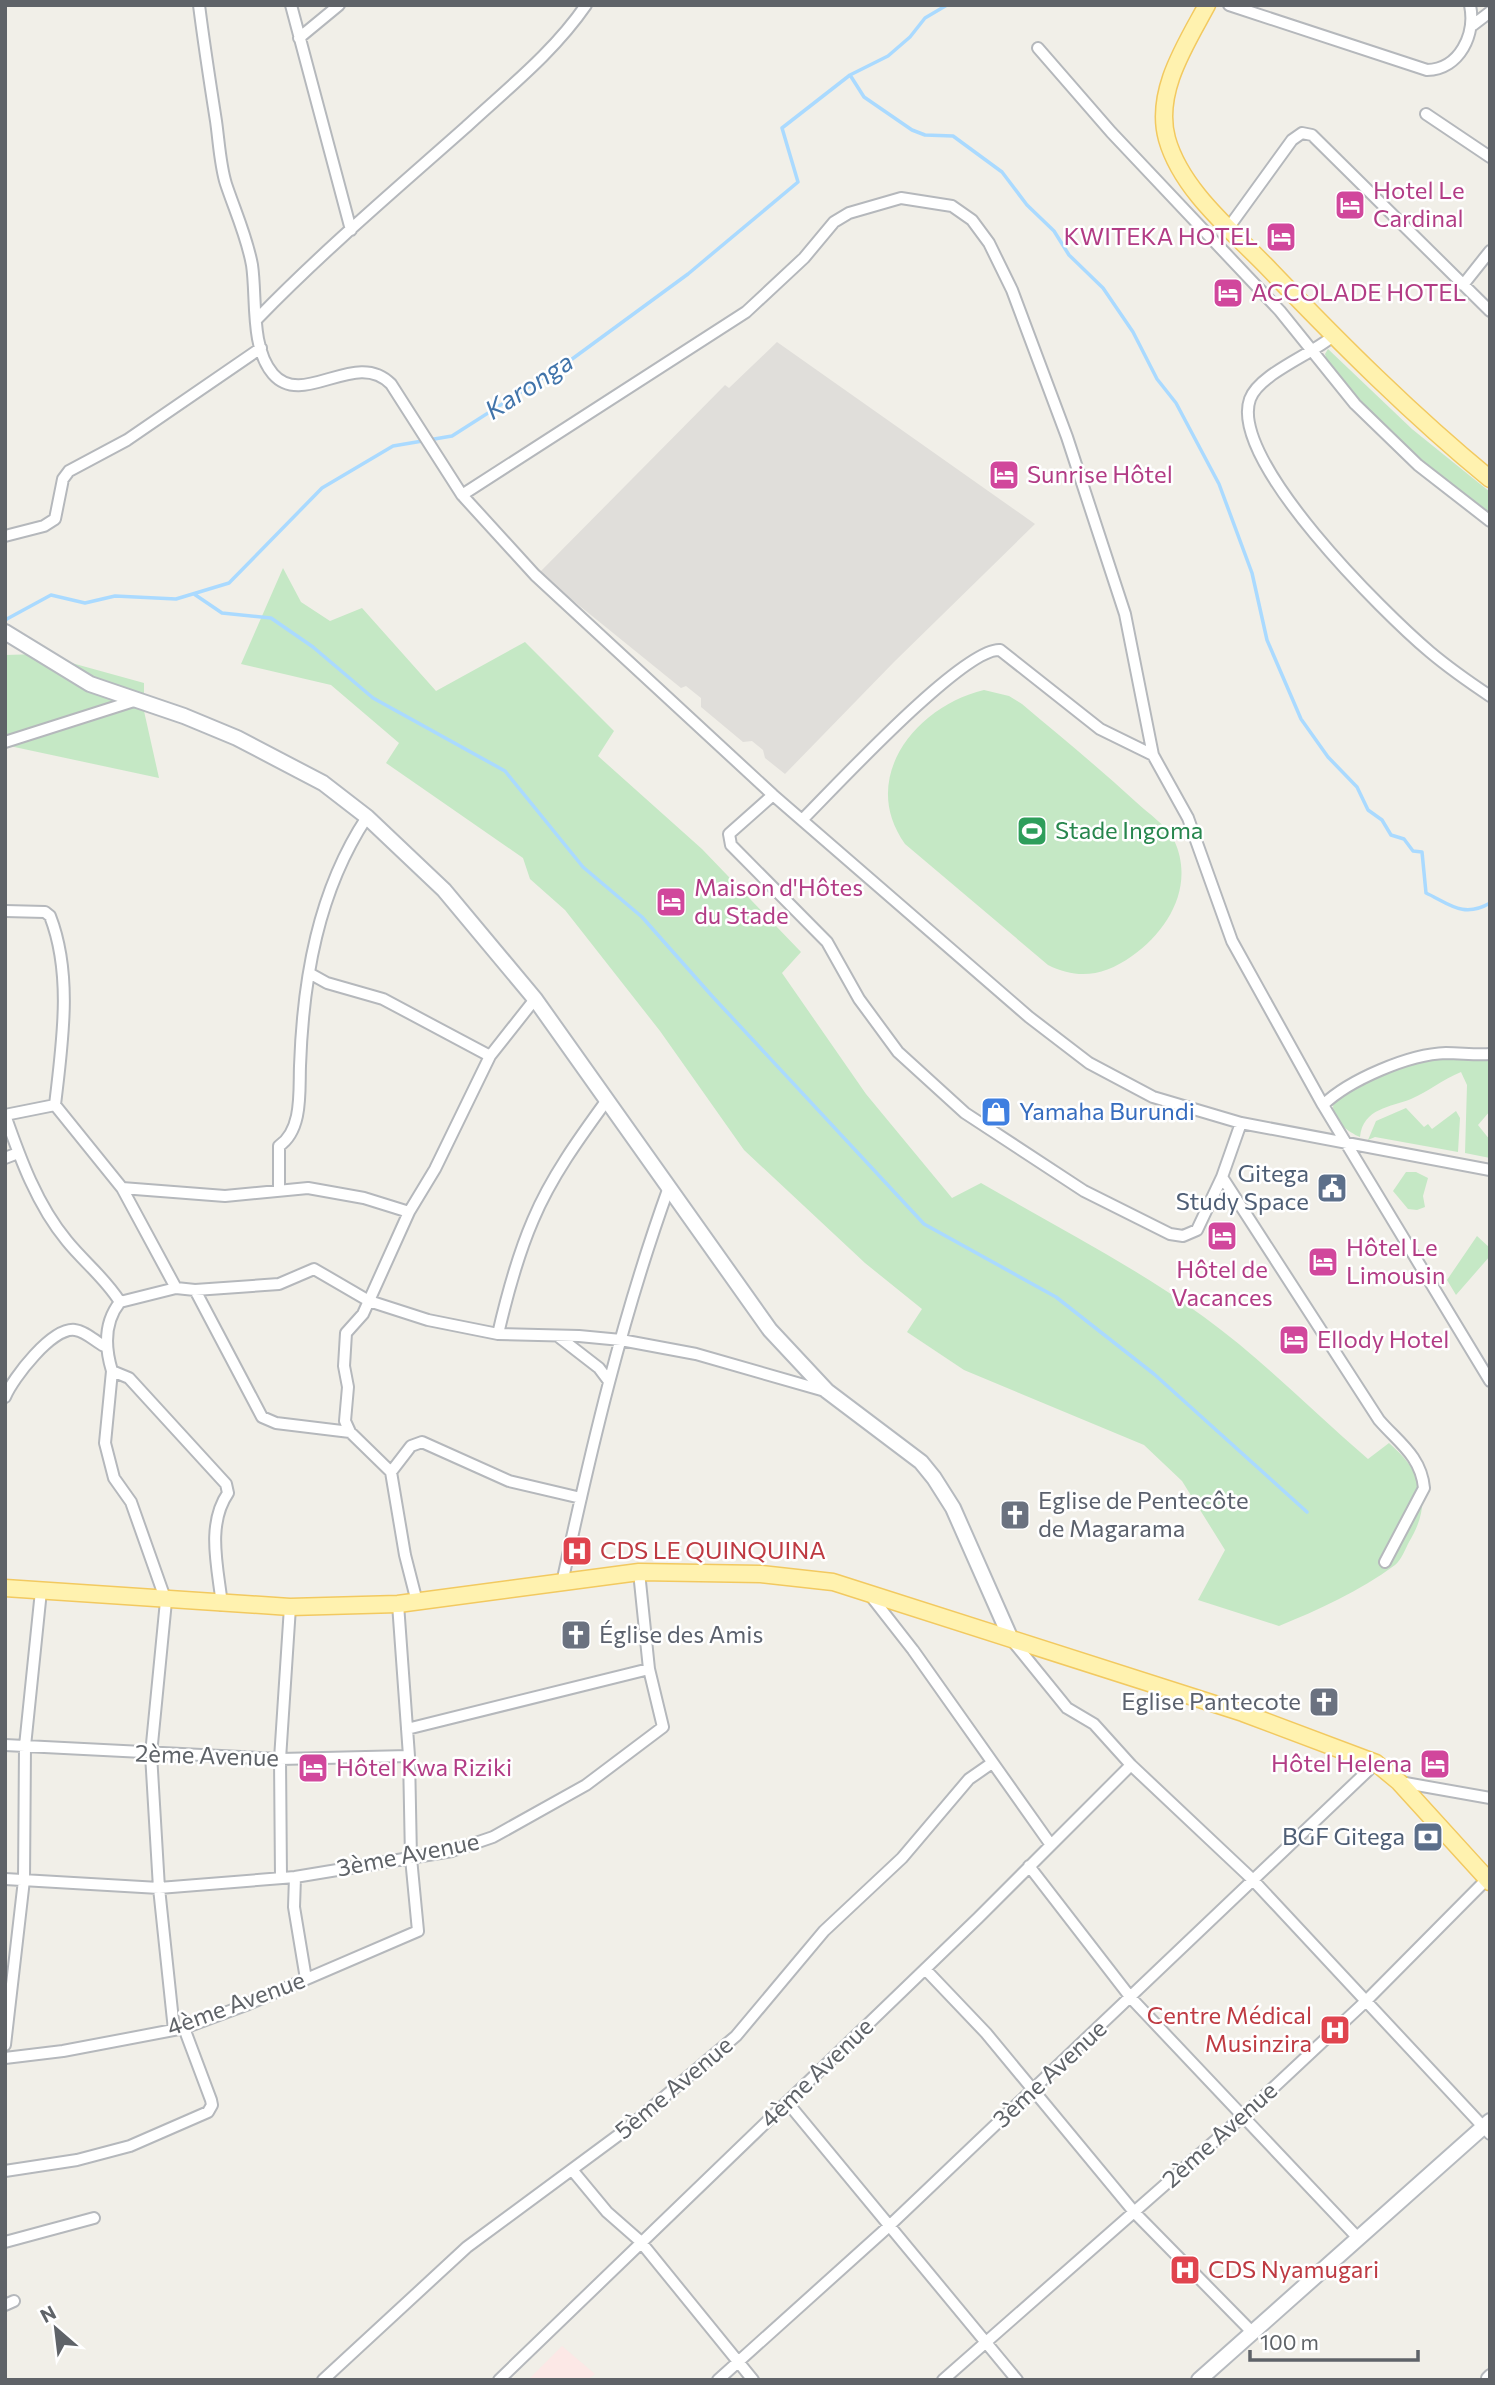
<svg xmlns="http://www.w3.org/2000/svg" width="1495" height="2385" viewBox="0 0 1495 2385" font-family="Commissioner,sans-serif">
  <style>
    .industrial { fill: #e0deda }
    .medical { fill: #fce8e6 }
    .green { fill: #c5e8c5 }
    .lines { fill: none; stroke-linecap: round; stroke-linejoin: round }
    .stream { stroke: #aadaff; stroke-width: 3.5 }
    .street-casing { stroke: #b5b8bc; stroke-width: 14 }
    .secondary-casing { stroke: #b6babf; stroke-width: 18 }
    .primary-casing { stroke: #f2c960; stroke-width: 19 }
    .street { stroke: #fff; stroke-width: 10 }
    .secondary { stroke: #fff; stroke-width: 14 }
    .primary { stroke: #fff2af; stroke-width: 16 }
    .labels { text-anchor: middle; stroke-width: 5; stroke-linejoin: round; paint-order: stroke }
    .hotel-label { font-size: 24px; fill: #b23c85; stroke: #fff; text-anchor: start }
    .leisure-label { font-size: 24px; fill: #27864d; stroke: #fff; text-anchor: start }
    .shop-label { font-size: 24px; fill: #366cbe; stroke: #fff; text-anchor: start }
    .service-label { font-size: 24px; fill: #4e5e75; stroke: #fff; text-anchor: end }
    .worship-label { font-size: 24px; fill: #5b616d; stroke: #fff; text-anchor: start }
    .health-label { font-size: 24px; fill: #be3a42; stroke: #fff; text-anchor: start }
    .street-label { font-size: 24px; fill: #5f6368; stroke: #fff }
    .water-label { font-size: 26px; font-style: italic; fill: #4174aa; stroke: #fff }
  </style>
  <rect width="100%" height="100%" fill="#f1efe8"/>
  <path class="industrial" d="M777 342 1035 524 894 662 785 774 765 758 763 750 752 741 743 742 701 707V698L686 686 681 688 539 573 725 385 729 388Z"/>
  <path class="medical" d="M562 2346 595 2374 587 2380H528Z"/>
  <path class="green" d="M1328 349 1412 429 1490 492V514C1454 489 1335 393 1325 354Z
    M283 568 301 602 330 621 362 608 436 691 525 642 614 731 598 756 702 849 801 952 782 973 866 1094 952 1198 981 1183C1055 1226 1134 1266 1204 1317 1262 1359 1313 1412 1368 1459L1389 1443C1422 1472 1434 1501 1409 1542 1405 1550 1401 1560 1395 1565 1360 1591 1318 1610 1279 1626L1198 1600 1225 1550 1182 1481 1144 1445 964 1370 907 1332 922 1309 865 1263 744 1150 660 1031 565 910 530 879 523 858 386 763 399 743 331 685 241 664Z
    M39 654 144 683V711L159 778 5 745V655Z
    M984 690 1009 696 1022 704C1060 736 1099 768 1136 802 1149 814 1166 825 1174 840 1195 885 1169 930 1132 956 1104 976 1078 980 1048 965L905 844C858 778 916 706 984 690Z
    M1450 1057 1490 1058V1111L1478 1125 1490 1140V1158L1465 1153 1467 1085 1461 1072C1443 1079 1428 1092 1411 1099 1391 1107 1363 1108 1360 1137 1346 1131 1327 1116 1335 1099 1371 1079 1408 1061 1450 1057Z
    M1406 1108 1424 1127 1428 1124 1432 1129 1456 1111 1460 1118 1458 1152 1375 1137 1368 1140 1376 1121Z
    M1406 1172H1416L1428 1178 1423 1196 1425 1207 1417 1210 1408 1209 1393 1191Z
    M1477 1236 1490 1248V1256L1456 1295 1447 1280Z"/>
  <g class="lines">
    <path class="stream" d="M850 75 864 97 912 130 925 135 953 136 1002 172 1027 205 1054 231 1069 255 1103 288 1133 332 1157 379 1176 403 1219 484 1252 573 1267 640 1301 719 1328 757 1357 787 1368 810 1382 820 1391 835 1404 839 1413 851 1422 852 1426 893C1448 903 1463 919 1490 903
      M194 594 222 613 271 618 313 647 373 698 505 771 583 867 642 917 712 996 924 1224 1056 1297 1154 1374 1307 1512
      M5 620 51 595 85 603 115 596 176 599 229 583 322 488 393 446 452 436 568 362 688 274 798 182 782 128 850 75 888 56 910 37 925 18 947 5"/>
    <g class="street-casing">
      <path id="street" d="M199 5C204 44 210 83 216 121 219 142 220 165 226 184 235 211 247 237 252 265 257 298 250 347 273 374 303 409 356 348 391 384L462 495 535 575 773 795 1029 1017 1089 1063 1153 1097 1241 1123 1490 1170
        M291 5 351 230
        M1229 5 1427 70C1460 69 1476 34 1470 5
        M1473 25 1490 12
        M299 38 339 5
        M1038 48 1111 132 1280 311 1355 404 1418 465 1490 521
        M1426 114 1490 157
        M1229 227 1292 140 1302 133 1312 135 1490 311
        M1463 285 1490 251
        M257 319C323 251 395 190 466 127 508 88 553 53 586 5
        M1333 336C1311 355 1259 374 1250 399 1228 460 1385 614 1430 652 1449 668 1469 682 1490 696
        M462 495 746 312 804 258 834 222 849 213 901 198 952 206 972 220 989 243 1012 290 1067 437 1125 614 1153 755 1188 818 1232 941 1323 1105 1490 1381
        M5 536 44 526 55 519 63 479 69 471 127 440 261 348
        M5 742 137 700
        M773 795 729 834 731 845 827 942 859 999 898 1052 965 1113 1084 1191 1170 1234 1183 1236 1197 1230 1222 1177 1241 1123
        M803 819C834 788 964 647 1000 650L1100 729 1153 755
        M5 911 45 912 50 916C73 975 62 1044 55 1105L122 1188 176 1288
        M309 973 327 983 383 999 490 1056
        M1323 1105C1349 1080 1409 1054 1446 1053 1461 1053 1475 1055 1490 1054
        M5 1115C20 1158 37 1205 67 1241 84 1262 105 1278 120 1302L176 1288 195 1290 279 1284 314 1269 369 1301 428 1320 498 1334 579 1336 621 1340 696 1354 825 1391
        M5 1115 55 1105
        M5 1158 18 1153
        M1222 1177 1379 1420C1398 1442 1421 1456 1424 1488L1385 1562
        M122 1188 225 1196 308 1188 364 1198 409 1212
        M279 1189V1146C303 1130 299 1091 300 1066 303 979 318 891 367 817
        M195 1290 262 1417 276 1423 350 1432 345 1421 348 1387 344 1366 346 1333 363 1314 409 1212 435 1169 490 1056 535 999
        M120 1302C104 1322 105 1348 112 1371L129 1378 226 1484 228 1493C206 1525 218 1568 222 1605
        M498 1334C507 1295 517 1257 533 1220 551 1177 580 1137 607 1100
        M559 1337 599 1368 608 1380
        M112 1371 105 1443 114 1478 131 1502 166 1601 151 1754 159 1888 174 2030
        M5 1397C13 1378 52 1327 75 1330 85 1331 95 1341 104 1346
        M350 1432 391 1472 405 1555 417 1602
        M391 1472 411 1446 422 1442 509 1481 581 1498
        M562 1583C591 1449 622 1317 669 1187
        M870 1595 913 1650 1051 1845
        M1011 1639 1067 1708 1094 1724 1131 1765 1252 1879 1490 2134
        M407 1729 649 1669
        M5 1745 280 1759 409 1756
        M1400 1782 1490 1798
        M1029 1866 1131 1998 1358 2238
        M281 1877 280 1759 290 1607
        M295 1877 294 1907 306 1979
        M5 1879 159 1888 295 1877 452 1851 493 1837 586 1785 663 1727 649 1669 639 1572
        M925 1969 986 2033 1135 2213 1251 2331
        M5 2045 24 1880 25 1746 41 1591
        M5 2058 63 2051 184 2028 246 2005 418 1931 411 1858 409 1756 398 1604
        M787 2102 1017 2380
        M5 2171 77 2160 130 2146 208 2112 212 2105 211 2100 184 2028
        M573 2171 607 2212 640 2241 753 2380
        M5 2242 94 2218
        M5 2305 14 2301
        M1487 2378 1490 2375
        M323 2380 467 2247 624 2131 736 2036 824 1931 902 1858 969 1779 992 1763
        M499 2380 978 1918 1131 1765
        M718 2380 888 2227 1376 1763
        M943 2380 1242 2117 1365 2002 1490 1876"/>
    </g>
    <g class="secondary-casing">
      <path id="secondary" d="M5 632 90 684 184 716 237 738 323 783 367 817 444 890 535 999 770 1330 827 1391 921 1462 934 1478 953 1508 1010 1637
        M1199 2380 1490 2121"/>
    </g>
    <g class="primary-casing">
      <path id="primary" d="M1207 5C1186 44 1154 92 1167 139 1182 192 1235 233 1271 271 1341 344 1412 415 1490 479
        M5 1588 290 1607 398 1604 639 1572 761 1574 833 1582 1243 1713 1376 1763 1399 1782 1490 1882"/>
    </g>
    <use href="#street" class="street"/>
    <use href="#secondary" class="secondary"/>
    <use href="#primary" class="primary"/>
  </g>
  <defs>
    <g id="hotel-square" transform="scale(1.575)"><rect x="-9" y="-9" width="18" height="18" rx="4" fill="#d1479c" stroke="#fff"/><path d="M-6-4.5h1.5V1H6V5H4.5V3h-9V5H-6ZM-4 0a1.8 1.8 0 1 1 3.6 0ZM.5 0V-2.5h3Q6-2.5 6 0Z" fill="#fff"/></g>
    <g id="stadium-square" transform="scale(1.575)"><rect x="-9" y="-9" width="18" height="18" rx="4" fill="#2e9e5b" stroke="#fff"/><path d="M0-5a6.5 5 0 1 0 0 10a6.5 5 0 1 0 0-10ZM-3.5-1.8h7v3.6h-7Z" fill="#fff"/></g>
    <g id="shop-square" transform="scale(1.575)"><rect x="-9" y="-9" width="18" height="18" rx="4" fill="#3f7fe0" stroke="#fff"/><path d="M-5-2.5h2.3a2.7 3.5 0 0 1 5.4 0H5L5.5 6h-11ZM-1.5-2.5h3a1.5 2.3 0 0 0-3 0Z" fill="#fff"/></g>
    <g id="civic-square" transform="scale(1.575)"><rect x="-9" y="-9" width="18" height="18" rx="4" fill="#5c6f8a" stroke="#fff"/><path d="M-.6-6.5H3V-4.5H.6V-3L4-1V1h2V6H-6V1h2V-1L-.6-3ZM-1.2 2.5V6h2.4V2.5Z" fill="#fff"/></g>
    <g id="church-square" transform="scale(1.575)"><rect x="-9" y="-9" width="18" height="18" rx="4" fill="#6b7280" stroke="#fff"/><path d="M-1.2-6h2.4v3.5h3.3v2.4h-3.3V6h-2.4V-.1h-3.3v-2.4h3.3Z" fill="#fff"/></g>
    <g id="hospital-square" transform="scale(1.575)"><rect x="-9" y="-9" width="18" height="18" rx="4" fill="#e0444e" stroke="#fff"/><path d="M-5-5h3v3.5h4V-5h3V5h-3V1.5h-4V5h-3Z" fill="#fff"/></g>
    <g id="bank-square" transform="scale(1.575)"><rect x="-9" y="-9" width="18" height="18" rx="4" fill="#5c6f8a" stroke="#fff"/><path d="M-6-4H6V4H-6ZM0-2.3a2.3 2.3 0 1 0 0 4.6a2.3 2.3 0 1 0 0-4.6Z" fill="#fff"/></g>
  </defs>
  <g fill-rule="evenodd">
    <use href="#hotel-square" x="1350" y="205"/>
    <use href="#hotel-square" x="1281" y="237"/>
    <use href="#hotel-square" x="1228" y="293"/>
    <use href="#hotel-square" x="1004" y="475"/>
    <use href="#stadium-square" x="1032" y="831"/>
    <use href="#hotel-square" x="671" y="902"/>
    <use href="#shop-square" x="996" y="1112"/>
    <use href="#civic-square" x="1332" y="1188"/>
    <use href="#hotel-square" x="1222" y="1236"/>
    <use href="#hotel-square" x="1323" y="1262"/>
    <use href="#hotel-square" x="1294" y="1340"/>
    <use href="#church-square" x="1015" y="1515"/>
    <use href="#hospital-square" x="577" y="1551"/>
    <use href="#church-square" x="576" y="1635"/>
    <use href="#church-square" x="1324" y="1702"/>
    <use href="#hotel-square" x="1435" y="1764"/>
    <use href="#hotel-square" x="313" y="1768"/>
    <use href="#bank-square" x="1428" y="1837"/>
    <use href="#hospital-square" x="1335" y="2030"/>
    <use href="#hospital-square" x="1185" y="2270"/>
  </g>
  <g class="labels">
    <g class="hotel-label">
      <text x="1373" y="199">Hotel Le<tspan x="1373" dy="28">Cardinal</tspan></text>
      <text x="1258" y="245" text-anchor="end">KWITEKA HOTEL</text>
      <text x="1251" y="301">ACCOLADE HOTEL</text>
      <text x="1027" y="483">Sunrise Hôtel</text>
      <text x="694" y="896">Maison d'Hôtes<tspan x="694" dy="28">du Stade</tspan></text>
      <text x="1346" y="1256">Hôtel Le<tspan x="1346" dy="28">Limousin</tspan></text>
      <text x="1222" y="1278" text-anchor="middle">Hôtel de<tspan x="1222" dy="28">Vacances</tspan></text>
      <text x="1317" y="1348">Ellody Hotel</text>
      <text x="1412" y="1772" text-anchor="end">Hôtel Helena</text>
      <text x="336" y="1776">Hôtel Kwa Riziki</text>
    </g>
    <g class="leisure-label">
      <text x="1055" y="839">Stade Ingoma</text>
    </g>
    <g class="shop-label">
      <text x="1019" y="1120">Yamaha Burundi</text>
    </g>
    <g class="service-label">
      <text x="1309" y="1182">Gitega<tspan x="1309" dy="28">Study Space</tspan></text>
      <text x="1405" y="1845">BGF Gitega</text>
    </g>
    <g class="worship-label">
      <text x="1038" y="1509">Eglise de Pentecôte<tspan x="1038" dy="28">de Magarama</tspan></text>
      <text x="599" y="1643">Église des Amis</text>
      <text x="1301" y="1710" text-anchor="end">Eglise Pantecote</text>
    </g>
    <g class="health-label">
      <text x="600" y="1559">CDS LE QUINQUINA</text>
      <text x="1312" y="2024" text-anchor="end">Centre Médical<tspan x="1312" dy="28">Musinzira</tspan></text>
      <text x="1208" y="2278">CDS Nyamugari</text>
    </g>
    <g class="street-label">
      <text transform="translate(207 1756) rotate(2)" y="8">2ème Avenue</text>
      <text transform="translate(408 1855) rotate(-11)" y="8">3ème Avenue</text>
      <text transform="translate(236 2004) rotate(-20)" y="8">4ème Avenue</text>
      <text transform="translate(817 2073) rotate(-44)" y="8">4ème Avenue</text>
      <text transform="translate(1050 2074) rotate(-43)" y="8">3ème Avenue</text>
      <text transform="translate(674 2088) rotate(-40)" y="8">5ème Avenue</text>
      <text transform="translate(1220 2135) rotate(-42)" y="8">2ème Avenue</text>
    </g>
    <g class="water-label">
      <text transform="translate(529 386) rotate(-33)" y="9">Karonga</text>
    </g>
  </g>
  <rect width="1495" height="2385" fill="none" stroke="#5f6368" stroke-width="14"/>
  <g transform="translate(56 2329) rotate(332)" stroke="#ffffff" stroke-width="5" paint-order="stroke">
  <path d="M0-5L12 26L0 18L-12 26Z" fill="#5f6368"/>
  <text y="-10" font-size="19" font-weight="bold" text-anchor="middle" fill="#5f6368">N</text>
  </g>
  <path d="M1250 2350v10h168v-10" fill="none" stroke="#5f6368" stroke-width="3.5"/>
  <text x="1260" y="2350" font-size="21" fill="#5f6368" stroke="#ffffff" stroke-width="5" paint-order="stroke">100 m</text>
</svg>
